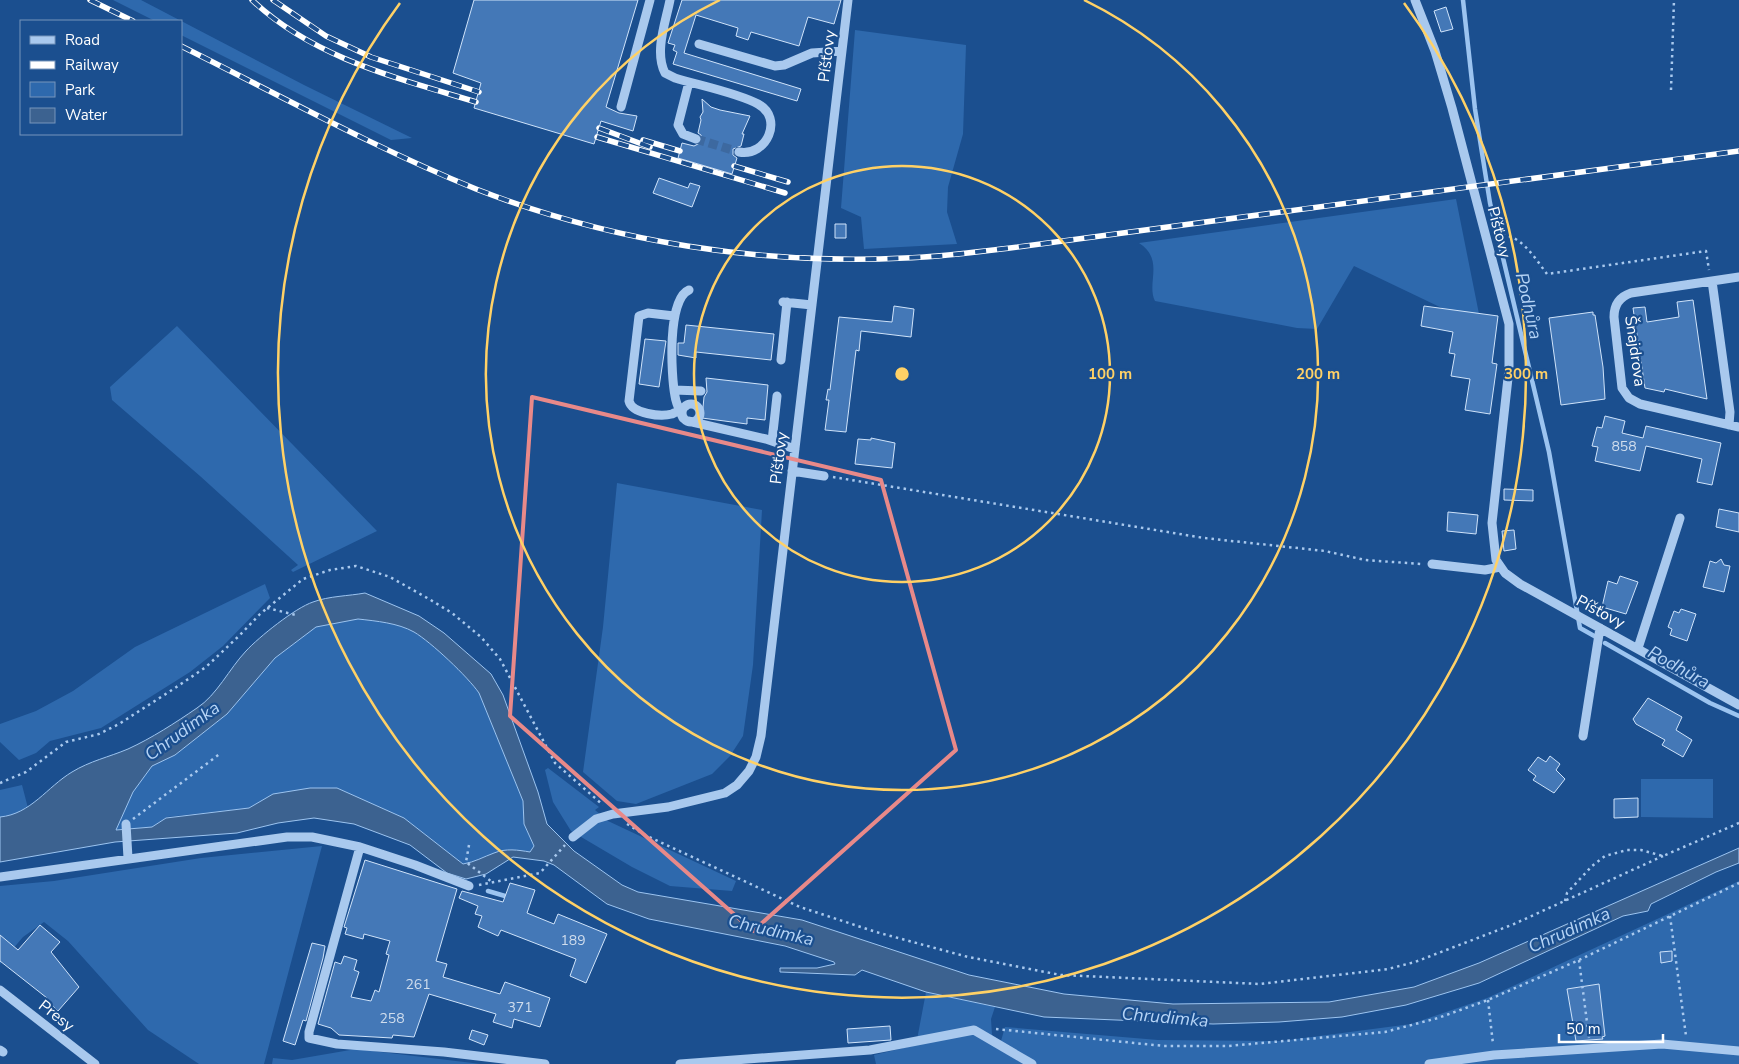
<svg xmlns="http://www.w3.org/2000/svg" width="1739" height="1064" viewBox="0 0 1739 1064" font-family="'Nunito Sans',sans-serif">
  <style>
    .green { fill: #2e69ad }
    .water { fill: #3c6290; stroke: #9cc4f0; fill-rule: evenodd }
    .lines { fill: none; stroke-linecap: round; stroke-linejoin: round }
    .stream { stroke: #9cc4f0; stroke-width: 4.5 }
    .building { fill: #4478b7; stroke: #cfe3fa }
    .minor-tunnel { stroke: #3d69a0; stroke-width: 9; stroke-dasharray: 9 4.5; stroke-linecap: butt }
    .path { stroke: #a9c9ee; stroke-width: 2.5; stroke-dasharray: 2.5 4; stroke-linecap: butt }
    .minor { stroke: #a9c9ee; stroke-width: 9 }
    .rail-casing { stroke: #fff; stroke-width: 5.5 }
    .rail { stroke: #1b4f8f; stroke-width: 4; stroke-dasharray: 11; stroke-linecap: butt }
    .marked { fill: none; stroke: #e88989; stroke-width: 4; stroke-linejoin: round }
    .ring { fill: none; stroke: #ffd166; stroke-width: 2.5 }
    .labels { text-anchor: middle; stroke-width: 4.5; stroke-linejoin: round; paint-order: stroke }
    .number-label { font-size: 14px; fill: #d0dded }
    .street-label { font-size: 16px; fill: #fff; stroke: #1b4f8f }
    .water-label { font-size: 18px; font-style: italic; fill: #b5d3f5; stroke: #1b4f8f }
    .centre { fill: #ffd166; stroke: #1b4f8f; stroke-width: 2.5 }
    .ring-label { font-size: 15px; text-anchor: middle; font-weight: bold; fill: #ffd166; stroke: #1b4f8f; stroke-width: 4.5; stroke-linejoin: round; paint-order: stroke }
  </style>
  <rect width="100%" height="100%" fill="#1b4f8f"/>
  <path class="green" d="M113 0H141L304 85 412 138 391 140 181 35V21H155Z
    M855 30 966 45 963 134 948 187 947 212 957 244 864 249 861 217 841 208Z
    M1456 199 1479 314 1444 309 1354 266 1317 329 1297 328 1155 301C1146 283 1165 260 1139 243Z
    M177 326 377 531 293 572 291 570 298 565 200 476 112 400 110 387Z
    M617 483 762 510 753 665 743 736 730 756 712 774 636 804 617 801 583 772 603 627Z
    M265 584 270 598 223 646 190 672 101 728 50 741 36 753 19 760 0 742V724L36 711 73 691 135 647Z
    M358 619C376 621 398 623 414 632 431 642 468 677 479 693L523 801 524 824 534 846 530 852C518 850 506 848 494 853 483 857 475 862 463 864L404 818 337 788 274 794 249 808 167 817 152 827 115 830 133 792 152 765 175 755 227 714 275 658 316 627Z
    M548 768 599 807 595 810 608 821 736 881 732 891 670 886 632 867 571 831 553 802 545 770Z
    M1641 779H1713V818L1641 817Z
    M22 785 28 808 9 816 0 817V790Z
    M322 846 264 1064H199L148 1030 68 941 44 922 23 937 0 964V886L54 881 201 858Z
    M1739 881V1064H876L874 1055 916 1045 926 992 995 1007 991 1019 992 1035 1001 1041 1005 1027 1158 1040 1281 1041 1411 1024 1487 998Z
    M356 1049 481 1064H272L273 1058 292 1060Z"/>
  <path class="water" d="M365 593 419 616 444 633 491 674 503 695 538 792 547 824 574 851 622 885 638 892 802 920 969 975 1064 994 1173 1004 1329 1002 1414 987 1479 963 1739 848V863L1716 872 1651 904 1648 911 1623 916 1479 983 1406 1005 1342 1017 1279 1022 1213 1024 1044 1017 926 992 862 970 855 975 780 972V968H817L835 964 834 962 785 946 649 919 607 904 554 865 544 861 513 857 486 874 466 879 447 873 410 845 354 824 314 818 278 823 237 833 115 842 0 862V817C31 814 47 787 72 772 90 761 109 757 128 749 152 738 175 723 197 708 217 695 229 669 246 651 259 637 295 608 313 602 329 596 349 596 365 593ZM358 619C376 621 398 623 414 632 431 642 468 677 479 693L523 801 524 824 534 846 530 852C518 850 506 848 494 853 483 857 475 862 463 864L404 818 337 788H310L273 794 249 808 166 818 152 827 116 830 133 792 152 766 175 755 227 714 275 658 316 627Z"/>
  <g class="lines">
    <path class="stream" d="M1463 0 1475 109 1490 203 1549 452 1580 628 1596 637
      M1605 643 1710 703 1739 716
      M488 891 505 896"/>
  </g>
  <path class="building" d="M474 0H638L606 107 619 113 637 116 633 131 601 121 594 144 474 108 481 83 453 73Z
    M682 0H841L834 24 808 17 799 46 751 32 748 40 736 36 738 28 696 15 684 53 801 89 797 101 673 64 677 52 673 50 675 45 668 43Z
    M1446 7 1453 29 1441 32 1434 11Z
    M702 99 711 107 720 110 750 116 742 134H744L741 146 733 149V155L737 158 732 174 678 158 682 143 694 146 702 142 701 135 698 133 701 120 700 117 703 112Z
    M659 178 688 188 690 183 700 186 692 207 653 193Z
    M835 224H846V238H835Z
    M1693 300 1707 399 1665 389 1664 392 1645 388 1633 308 1645 307 1647 322 1679 317 1677 302Z
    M894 306 914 309 911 337 861 331 859 351 856 350 846 432 825 430 829 400H826L828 389 830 390 839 317 892 322Z
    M1424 306 1498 316 1492 363 1497 364 1490 414 1465 410 1470 379 1451 376 1455 354 1449 353 1453 332 1421 326Z
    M1593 312V315H1595L1603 367 1605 399 1561 405 1549 318Z
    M686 325 774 334 771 360 696 352V358L678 355V343H684Z
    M645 339 666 341 659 387 639 384Z
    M706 378 768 385 765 420 747 418V424L702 418 704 397 707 392Z
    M1605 416 1625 421 1622 433 1643 438 1646 426 1721 443 1712 485 1697 482 1702 459 1646 446 1640 471 1595 461 1598 447 1592 446 1597 427 1602 428Z
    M871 438 895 443 892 468 855 464 858 439 871 440Z
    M1504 489 1533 490V501L1504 500Z
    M1719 509 1739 513V532L1716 527Z
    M1448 512 1478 515 1476 534 1447 531Z
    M1514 530 1516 549 1504 551 1502 531Z
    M1721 559 1724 565 1730 566 1724 592 1703 587 1710 561 1716 563Z
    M1620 576 1638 582 1626 614 1602 607 1608 581 1617 584Z
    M1681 609 1696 614 1687 641 1670 635 1672 629 1668 627 1674 611 1679 613Z
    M1648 698 1682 717 1676 730 1692 740 1683 757 1662 745 1665 740 1636 724 1633 719Z
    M1550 756 1560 764 1556 770 1565 779 1554 793 1533 780 1536 776 1528 770 1538 757 1546 762Z
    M1638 798V817L1614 818V799Z
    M365 860 457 889 436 961 447 964 443 977 500 994 505 982 550 998 540 1027 514 1019 512 1028 493 1022 496 1014 429 994 414 1037 393 1035 392 1038 339 1035 331 1028 318 1024 335 962 341 964 344 956 357 960 354 970 359 972 351 997 371 1001 375 990 379 992 389 955 386 954 390 941 364 934 363 939 345 934 347 928 344 927Z
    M510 883 535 890 527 913 554 924 558 914 607 934 586 983 570 976 576 959 501 930 498 936 478 927 482 916 475 914 478 906 459 898 462 891 503 902Z
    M40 925 60 942 51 952 79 987 58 1011 46 1000 47 998 0 961V935L18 950Z
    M312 943 325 946 323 958 306 1021 303 1020 295 1045 283 1041Z
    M1672 951V961L1661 963 1660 952Z
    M1599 984 1605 1036 1602 1037 1603 1039 1576 1041 1567 989Z
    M890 1026 891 1040 848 1043 847 1029Z
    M472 1030 488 1035 484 1045 469 1039Z"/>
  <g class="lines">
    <path class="minor-tunnel" d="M696 139 739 152"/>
    <path class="path" d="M1671 90 1674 0
      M1496 235C1520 232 1534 257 1547 274L1706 251 1709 270
      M833 477 1204 538 1325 551 1365 560 1421 564
      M267 608 296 615
      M0 783 26 772 66 742 99 734 119 724 175 688 206 667 240 635 260 614 303 579 330 570 356 566 390 577 429 599 452 613 481 637 500 659 555 763 603 805
      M133 819 221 753
      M627 824 645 835 800 907 876 932 968 957 1061 975 1260 984 1388 969 1415 962 1514 924 1663 856
      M469 845 466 862 492 882
      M479 885 540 873 565 845
      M1565 901 1567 893 1592 866 1605 856 1627 850H1641L1663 856 1739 823
      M1670 916 1686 1036
      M1579 960 1589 1038
      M1488 1000 1493 1044
      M996 1029 1164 1046H1228L1385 1032 1438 1018 1488 1000 1579 960 1739 883"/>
    <path class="minor" d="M670 0C666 21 654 52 665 73L675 78C698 85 738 93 758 104 784 118 767 157 739 152
      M1415 0 1435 51 1452 108 1509 324V369L1492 523 1496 560 1505 573 1520 584 1739 705
      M699 44 775 66 784 65 812 53 842 51
      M689 82 678 125 683 134 696 139
      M621 107 650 0
      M1712 281 1631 293C1619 297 1614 305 1614 317L1622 388 1629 398 1640 404 1739 427
      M783 302 812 305
      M674 316 648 313 639 316 629 401C632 414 661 417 672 414 677 412 682 409 686 406
      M781 360 787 302
      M674 390 701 391
      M682 413a9 9 0 1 1 18 0a9 9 0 1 1-18 0Z
      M683 418C680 411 676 404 675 396 671 375 667 299 689 290
      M688 421 766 439 795 449
      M1729 425 1730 412 1712 281 1739 277
      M772 441 777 396
      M792 471 824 476
      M1432 564 1485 570 1500 567
      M1638 648 1680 518
      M1583 736 1600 628
      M126 824 128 858
      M573 837 596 819 613 814 668 807 725 793 737 785 749 771 756 757 761 736 848 0
      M360 847 415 865 469 886
      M0 877 287 837H312L360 847 309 1032V1038L337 1044 444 1052 545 1064
      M0 990 95 1064
      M0 1050 3 1052
      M680 1064 870 1050 974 1030 1032 1064
      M1429 1064 1494 1055 1662 1044 1739 1051"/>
    <g class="rail-casing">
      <path id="rail" d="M90 0 133 21
        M252 0C313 58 397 78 476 102
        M273 0 326 36 371 57 479 92
        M181 46C279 95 375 148 476 189 612 242 760 265 905 258 940 257 975 252 1010 248L1739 151
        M599 128 650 147
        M597 137 785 193
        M643 140 680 151
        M734 166 788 182"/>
    </g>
    <use href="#rail" class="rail"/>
  </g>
  <path class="marked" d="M532 397 881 480 956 750 753 931 510 716Z"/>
  <g class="ring">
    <circle cx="902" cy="374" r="208"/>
    <path d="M1084 0A416 416 0 1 1 720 0"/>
    <path d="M1404 3A624 624 0 1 1 400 3"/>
  </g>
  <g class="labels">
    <g class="number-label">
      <text x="1624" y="451">858</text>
      <text x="573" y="945">189</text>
      <text x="418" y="989">261</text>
      <text x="520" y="1012">371</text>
      <text x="392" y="1023">258</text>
    </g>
    <g class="street-label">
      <text transform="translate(826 56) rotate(-83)" y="6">Píšťovy</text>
      <text transform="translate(1500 232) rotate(75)" y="6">Píšťovy</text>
      <text transform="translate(1636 351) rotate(82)" y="6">Šnajdrova</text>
      <text transform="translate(778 458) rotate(-83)" y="6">Píšťovy</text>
      <text transform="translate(1601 611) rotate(28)" y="6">Píšťovy</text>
      <text transform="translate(57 1015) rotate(38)" y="6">Presy</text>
    </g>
    <g class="water-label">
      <text transform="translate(1529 306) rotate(77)" y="6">Podhůra</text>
      <text transform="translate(1679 667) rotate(29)" y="6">Podhůra</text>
      <text transform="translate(182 731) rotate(-36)" y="6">Chrudimka</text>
      <text transform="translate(771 930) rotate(13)" y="6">Chrudimka</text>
      <text transform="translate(1569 930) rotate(-24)" y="6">Chrudimka</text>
      <text transform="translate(1165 1017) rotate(5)" y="6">Chrudimka</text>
    </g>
  </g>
  <circle cx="902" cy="374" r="8" class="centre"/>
  <g class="ring-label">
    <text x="1110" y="379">100 m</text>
    <text x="1318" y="379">200 m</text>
    <text x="1526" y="379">300 m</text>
  </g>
  <rect x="20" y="20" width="162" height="115" fill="#1b4f8f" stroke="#7695bc"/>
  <rect x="30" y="36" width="25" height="8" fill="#a9c9ee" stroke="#7695bc"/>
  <text x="65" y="45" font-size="15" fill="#ffffff">Road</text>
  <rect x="30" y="61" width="25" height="8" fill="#ffffff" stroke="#7695bc"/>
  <text x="65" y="70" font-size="15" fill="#ffffff">Railway</text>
  <rect x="30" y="82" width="25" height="15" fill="#2e69ad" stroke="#7695bc"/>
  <text x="65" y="95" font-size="15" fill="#ffffff">Park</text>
  <rect x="30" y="108" width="25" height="15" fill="#3c6290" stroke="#7695bc"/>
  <text x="65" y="120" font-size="15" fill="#ffffff">Water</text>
  <path d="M1559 1034v8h104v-8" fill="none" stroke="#ffffff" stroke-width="2.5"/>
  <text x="1566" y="1034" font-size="15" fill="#ffffff" stroke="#1b4f8f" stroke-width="4" paint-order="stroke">50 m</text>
</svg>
